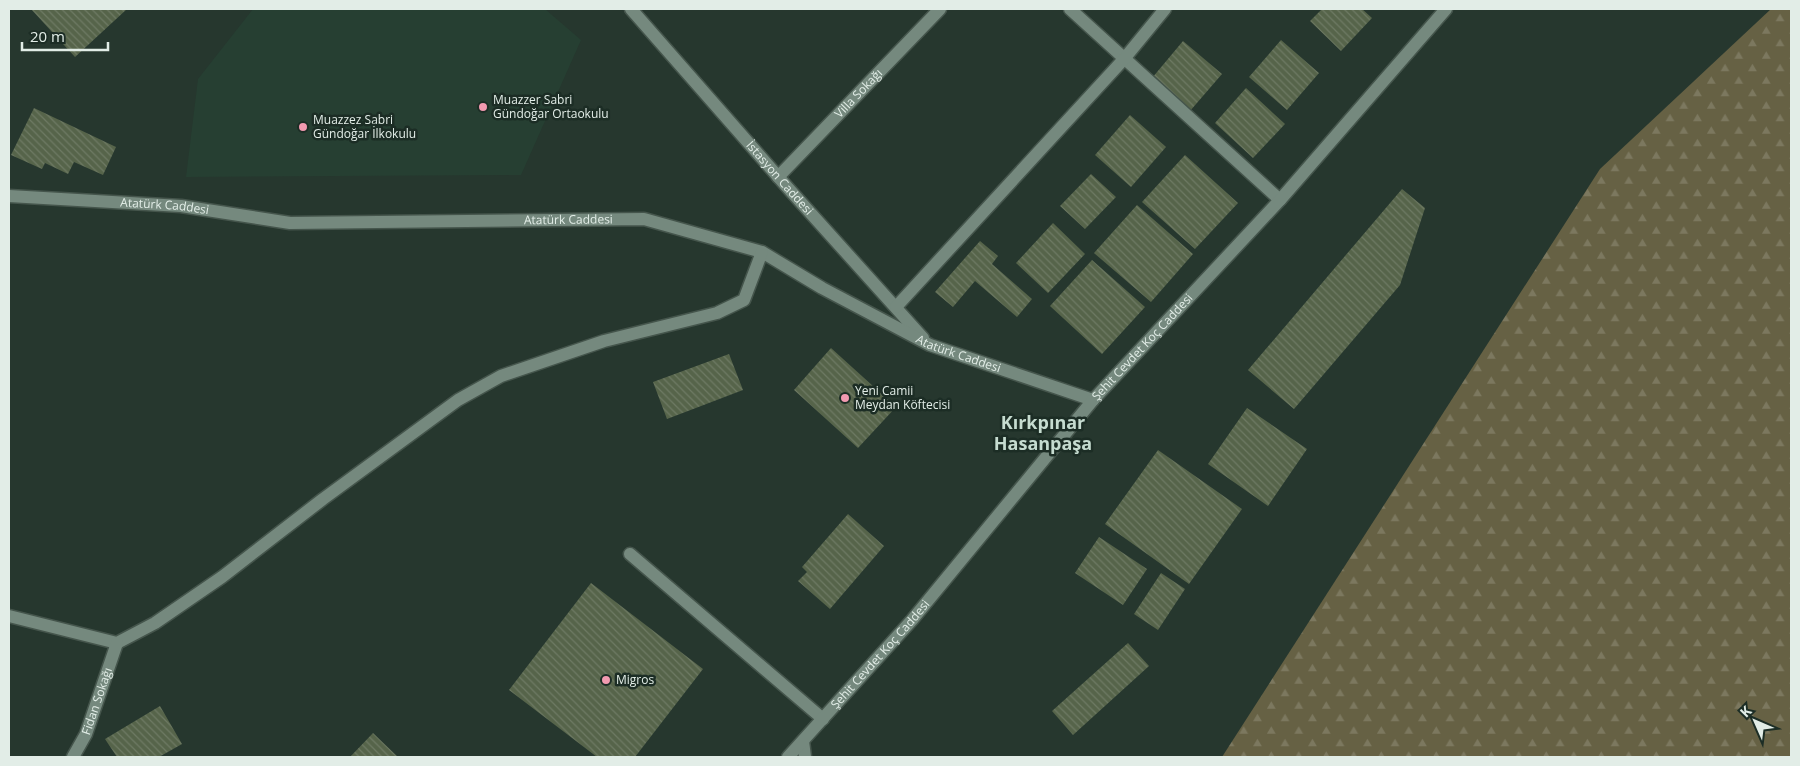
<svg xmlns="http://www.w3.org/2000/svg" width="1800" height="766" viewBox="0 0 1800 766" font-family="'Open Sans',sans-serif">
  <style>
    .built { fill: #263f32 }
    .forest { fill: url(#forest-firs) }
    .building { fill: url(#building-back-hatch) }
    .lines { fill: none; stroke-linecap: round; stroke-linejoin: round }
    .service-casing { stroke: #45554c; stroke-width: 15 }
    .minor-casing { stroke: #45554c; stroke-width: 15 }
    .secondary-casing { stroke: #45554c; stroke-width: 15 }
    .service { stroke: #75897e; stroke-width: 12 }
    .minor { stroke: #75897e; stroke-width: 12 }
    .secondary { stroke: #75897e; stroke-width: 12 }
    .poi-dot { fill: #f29ab0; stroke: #1c2d25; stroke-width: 2 }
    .labels { text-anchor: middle; stroke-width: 5; stroke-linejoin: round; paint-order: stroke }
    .street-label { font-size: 12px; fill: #e2ede7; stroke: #1c2d25 }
    .poi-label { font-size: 12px; fill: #e2ede7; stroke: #1c2d25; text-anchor: start }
    .district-label { font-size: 18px; font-weight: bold; fill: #c6dcd0; stroke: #1c2d25 }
  </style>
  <defs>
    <pattern id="forest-firs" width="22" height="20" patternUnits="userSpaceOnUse" patternTransform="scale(1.25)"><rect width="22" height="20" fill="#666144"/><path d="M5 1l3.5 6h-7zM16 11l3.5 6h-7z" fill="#7c785f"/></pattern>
    <pattern id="building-back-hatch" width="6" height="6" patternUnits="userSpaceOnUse" patternTransform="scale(1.25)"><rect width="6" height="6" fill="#56644a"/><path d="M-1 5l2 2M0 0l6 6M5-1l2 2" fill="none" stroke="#6e7a64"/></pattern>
  </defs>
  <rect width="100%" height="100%" fill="#26372e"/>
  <path class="built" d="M253 9H545L581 40 521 175 186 177 198 79Z"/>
  <path class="forest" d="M1771 9H1791V757H1222L1600 169Z"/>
  <path class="building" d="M31 9H127L75 57Z
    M1322 9H1362L1372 18 1341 51 1310 21Z
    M1281 40 1319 73 1287 110 1249 77Z
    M1183 41 1222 74 1190 111 1152 78Z
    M1246 88 1285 124 1253 158 1215 123Z
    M34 108 116 147 103 175 74 162 68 174 45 163 42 169 11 155Z
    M1130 115 1166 147 1131 187 1095 155Z
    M1185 155 1238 203 1195 249 1142 202Z
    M1091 174 1116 197 1085 229 1060 206Z
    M1402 189 1425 208 1400 285 1294 409 1248 370Z
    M1137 205 1193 254 1151 302 1094 253Z
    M1053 223 1085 254 1048 293 1016 263Z
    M980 241 998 256 992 264 1032 299 1017 317 975 281 953 307 935 292Z
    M1092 260 1145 307 1102 354 1050 306Z
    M831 348 896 407 858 448 794 390Z
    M729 354 743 390 667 419 653 382Z
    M1247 408 1307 449 1268 506 1208 464Z
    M1158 450 1242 509 1189 584 1105 524Z
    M848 514 884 546 830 609 798 581 807 572 802 567Z
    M1099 537 1147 569 1123 605 1075 573Z
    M1161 573 1185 589 1158 630 1134 614Z
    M591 583 703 669 635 757H597L509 690Z
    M1128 643 1149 666 1073 735 1052 711Z
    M160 706 182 744 159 757H117L105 739Z
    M373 733 398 757H350Z"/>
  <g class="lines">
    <g class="service-casing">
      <path id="service" d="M803 741 805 757"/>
    </g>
    <g class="minor-casing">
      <g id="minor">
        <path id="s1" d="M631 9 788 188 923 338"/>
        <path d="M1070 9 1280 200"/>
        <path id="s2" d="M778 177 940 9"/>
        <path id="s3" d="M9 196 181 206 290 223 644 219 762 252 822 288 930 345 1093 400"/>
        <path d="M896 307 1124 59 1165 9"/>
        <path d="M630 554 823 719"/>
        <path d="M9 616 117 643 155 623 222 577 323 499 458 400 501 376 604 341 717 313 744 300 762 252"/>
        <path id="s4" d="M73 757 86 734 117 643"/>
      </g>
    </g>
    <g class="secondary-casing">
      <g id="secondary">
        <path id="s5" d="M788 757 912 620 1093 400 1280 200 1446 9"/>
      </g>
    </g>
    <use href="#service" class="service"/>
    <use href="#minor" class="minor"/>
    <use href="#secondary" class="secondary"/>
  </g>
  <g class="poi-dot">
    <circle cx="483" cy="107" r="5"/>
    <circle cx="303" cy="127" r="5"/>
    <circle cx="845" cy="398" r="5"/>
    <circle cx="606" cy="680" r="5"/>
  </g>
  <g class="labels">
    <g class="street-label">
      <text dy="4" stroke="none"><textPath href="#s2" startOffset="116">Villa Sokağı</textPath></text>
      <text dy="4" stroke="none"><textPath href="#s1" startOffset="225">İstasyon Caddesi</textPath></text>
      <text dy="4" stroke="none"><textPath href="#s3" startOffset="156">Atatürk Caddesi</textPath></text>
      <text dy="4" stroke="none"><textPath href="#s3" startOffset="561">Atatürk Caddesi</textPath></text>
      <text dy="4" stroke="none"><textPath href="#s5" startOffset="542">Şehit Cevdet Koç Caddesi</textPath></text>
      <text dy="4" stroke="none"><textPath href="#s3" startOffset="981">Atatürk Caddesi</textPath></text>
      <text dy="4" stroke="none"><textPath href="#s5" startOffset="138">Şehit Cevdet Koç Caddesi</textPath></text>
      <text dy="4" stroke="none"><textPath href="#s4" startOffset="61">Fidan Sokağı</textPath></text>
    </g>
    <g class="poi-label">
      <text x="493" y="104">Muazzer Sabri<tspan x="493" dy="14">Gündoğar Ortaokulu</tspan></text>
      <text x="313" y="124">Muazzez Sabri<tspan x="313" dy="14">Gündoğar İlkokulu</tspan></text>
      <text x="855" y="395">Yeni Camii<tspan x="855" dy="14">Meydan Köftecisi</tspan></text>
      <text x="616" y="684">Migros</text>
    </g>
    <g class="district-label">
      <text x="1043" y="429">Kırkpınar<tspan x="1043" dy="21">Hasanpaşa</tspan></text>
    </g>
  </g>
  <rect width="1800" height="766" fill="none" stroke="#e2ede7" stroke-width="20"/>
  <g transform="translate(1755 721) rotate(315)" stroke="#1c2d25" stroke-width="4" paint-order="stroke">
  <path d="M0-4L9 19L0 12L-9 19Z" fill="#e2ede7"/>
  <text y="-8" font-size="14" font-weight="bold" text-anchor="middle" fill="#e2ede7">K</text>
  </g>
  <path d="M22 42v8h86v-8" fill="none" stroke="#e2ede7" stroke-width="2.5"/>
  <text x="30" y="42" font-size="15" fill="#e2ede7" stroke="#1c2d25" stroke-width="4" paint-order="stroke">20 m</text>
</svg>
